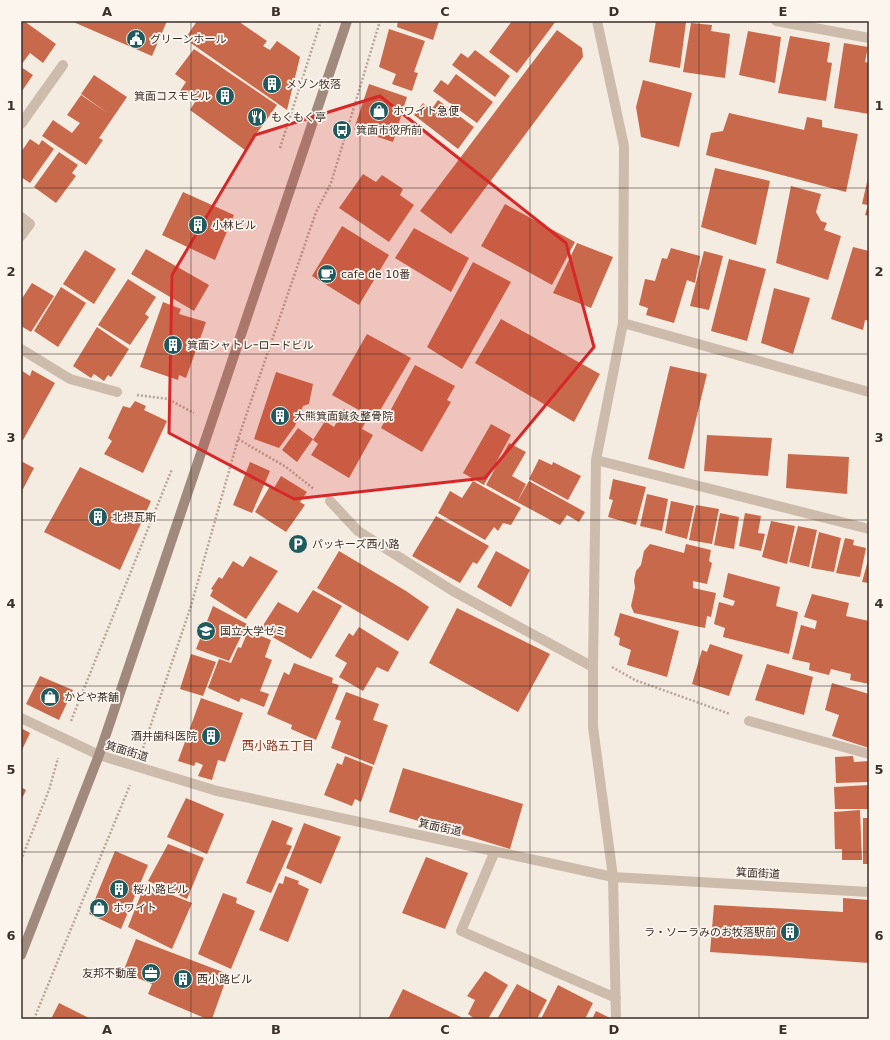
<svg xmlns="http://www.w3.org/2000/svg" width="890" height="1040" viewBox="0 0 890 1040" font-family="'DejaVu Sans','Noto Sans JP',sans-serif">
  <style>
    .building { fill: #c8694b }
    .lines { fill: none; stroke-linecap: round; stroke-linejoin: round }
    .path { stroke: #b9a596; stroke-width: 2.5; stroke-dasharray: 2 2; stroke-linecap: butt }
    .street { stroke: #cdbbac; stroke-width: 10 }
    .secondary { stroke: #a18a7d; stroke-width: 10 }
    .marked { fill: #d62828; fill-opacity: 0.2; stroke: #d62828; stroke-width: 3; stroke-linejoin: round }
    .grid { fill: none; stroke: #3b302b; stroke-width: 1; stroke-opacity: 0.55 }
    .labels { text-anchor: middle; stroke-width: 3.5; stroke-linejoin: round; paint-order: stroke }
    .poi-label { font-size: 11px; fill: #3b302b; stroke: #fbf5ee; text-anchor: start }
    .street-label { font-size: 11px; fill: #3b302b; stroke: #fbf5ee }
    .neighbourhood-label { font-size: 12px; fill: #8c3b22; stroke: #fbf5ee }
    .neatline { fill: none; stroke: #3b302b; stroke-width: 1.5 }
    .grid-label { font-size: 13px; text-anchor: middle; font-weight: bold; fill: #3b302b }
  </style>
  <rect width="100%" height="100%" fill="#f4ebe1"/>
  <path class="building" d="M22 21H24L56 44 43 63 30 53 21 65Z
    M71 21H167L152 56Z
    M197 21H238L267 41 263 46 270 50 277 41 300 57 287 110 185 39Z
    M398 21H439L433 40 397 27Z
    M512 21H556L517 73 489 52Z
    M656 21 686 22 680 68 649 62Z
    M691 23 712 25 711 31 730 34 725 78 683 72Z
    M389 29 425 41 414 72 418 73 412 91 392 84 396 74 379 67Z
    M557 30 582 48 583 57 451 234 420 211Z
    M748 31 781 37 775 83 739 75Z
    M790 36 830 43 827 62 832 63 826 101 778 93Z
    M844 43 868 47 865 62 869 63V114L834 108Z
    M194 49 277 105 245 150 190 110 195 102 180 91 186 82 175 74Z
    M475 50 510 76 495 97 452 65 461 53 468 58Z
    M21 67 33 75 22 91 21 90Z
    M456 74 493 102 477 123 433 91 441 80 448 85Z
    M94 75 127 97 99 138 103 140 86 165 42 136 53 120 72 133 80 123 67 115 81 95 109 114 81 94Z
    M643 80 692 93 679 147 641 137 636 107Z
    M369 84 407 97 393 142 354 129Z
    M438 100 474 127 458 149 414 115 423 103 431 110Z
    M729 113 804 130 807 117 822 120V127L858 134 846 192 706 155 711 133 723 131Z
    M30 139 39 145 42 140 54 149 30 183 21 177V152Z
    M59 152 78 165 72 173 76 176 56 203 34 187Z
    M715 168 770 181 756 245 701 227Z
    M363 174 376 182 382 175 403 189 400 195 414 205 389 242 339 208Z
    M868 178H869V216L865 215 868 205 862 204Z
    M791 186 821 194 816 212 821 221 827 223 824 230 841 236 828 280 776 263Z
    M183 192 234 215 215 260 162 235Z
    M505 204 575 242 552 285 481 246Z
    M342 226 389 255 359 305 312 276Z
    M414 228 469 258 451 292 395 258Z
    M577 243 613 257 591 308 553 293Z
    M853 247 869 251V321L865 320 863 330 831 319Z
    M671 248 700 256 695 283 687 280 674 323 646 315 648 308 639 305 645 279 655 281 662 258 667 259Z
    M146 249 209 285 194 311 131 274Z
    M85 250 116 269 94 304 63 284Z
    M704 251 723 256 709 310 690 306Z
    M729 259 766 269 747 341 711 331Z
    M473 262 511 282 462 369 427 347Z
    M128 279 156 297 145 314 149 317 130 345 98 325Z
    M32 283 54 296 31 332 21 326V300Z
    M61 287 86 303 58 347 34 331Z
    M774 288 810 298 793 354 761 343Z
    M163 302 181 309 179 314 206 322 186 378 179 375 178 380 140 367Z
    M501 319 600 374 574 422 475 363Z
    M97 327 129 349 111 377 108 375 104 381 94 374 91 378 73 366Z
    M367 334 411 358 375 419 332 395Z
    M415 365 455 386 447 400 451 402 422 452 381 428Z
    M670 366 707 374 684 469 648 459Z
    M21 370 30 376 32 370 55 383 23 440 21 439Z
    M276 372 313 384 309 404 303 406 295 426 279 448 254 439Z
    M135 401 146 406 144 410 167 421 143 473 104 454 112 441 108 438 123 406 130 408Z
    M344 409 366 421 362 429 373 435 349 478 311 455 318 444 313 440 325 421 334 427Z
    M491 424 511 435 484 485 463 473Z
    M298 428 313 439 297 462 282 450Z
    M707 435 772 438 768 476 704 471Z
    M509 443 526 452 512 476 526 484 517 502 486 485Z
    M788 454 849 457 847 494 786 488Z
    M539 459 552 465 553 462 581 476 568 500 529 479Z
    M21 461 34 468 21 493Z
    M250 462 270 471 252 513 233 505Z
    M80 467 151 501 120 570 44 532Z
    M281 476 307 492 300 502 305 505 286 532 255 512 270 486 274 488Z
    M613 479 646 487 636 525 608 517 613 500 609 499Z
    M473 481 521 508 511 525 503 523 498 531 494 527 485 540 438 513 450 491 462 498Z
    M529 481 585 512 579 522 567 515 560 525 517 502Z
    M647 494 668 499 662 531 640 526Z
    M671 501 694 506 687 539 665 533Z
    M696 505 719 509 712 544 689 540Z
    M720 513 739 517 734 549 714 545Z
    M745 513 761 516 758 533 765 534 761 551 739 546Z
    M436 516 489 546 477 564 473 562 460 583 412 556Z
    M771 521 795 526 787 564 762 557Z
    M798 526 817 530 809 567 789 562Z
    M819 532 841 538 834 572 811 568Z
    M845 538 854 540 853 545 866 548 860 577 836 573Z
    M650 544 684 553 686 544 711 550 709 561 712 563 707 584 693 581V588L716 593 711 617 707 616 705 628 634 613 631 606 635 588 634 580 636 571 641 565 644 551Z
    M339 551 406 591 429 607 408 641 317 588Z
    M496 551 530 570 511 607 477 587Z
    M250 556 278 571 246 619 210 596 213 590 211 589 219 577 222 579 233 561 243 567Z
    M869 557V583L862 582Z
    M728 573 780 587 776 606 798 612 789 654 723 637 725 628 714 624 719 602 733 606 735 601 723 597Z
    M313 590 342 606 311 659 260 630 278 602 298 613Z
    M812 594 849 603 846 616 869 621V684L850 680 851 674 831 669 829 675 809 670 810 663 792 659 801 625 815 629 817 621 804 617Z
    M213 606 247 624 229 661 196 649Z
    M457 608 550 654 518 712 429 663Z
    M620 613 679 631 667 677 627 665 631 650 619 645 620 638 614 635Z
    M359 627 399 652 388 672 377 667 363 691 339 677 347 663 335 656 349 633 353 636Z
    M248 631 271 640 265 657 272 660 260 691 269 694 264 707 241 698 239 702 208 688 219 659 231 663 238 647 241 648Z
    M710 644 743 655 729 696 692 684 702 650 707 652Z
    M191 654 216 662 203 696 180 689Z
    M294 663 333 678 332 683 339 685 316 740 291 729 292 725 267 714 284 672 289 675Z
    M767 664 813 677 804 715 755 700Z
    M40 676 73 690 59 720 26 704Z
    M832 683 869 694V748L832 736 839 715 825 710Z
    M346 692 379 704 373 720 388 725 374 765 331 748 341 721 335 719Z
    M201 698 243 713 225 762 218 760 212 780 198 776 203 765 196 762 194 766 178 761Z
    M21 728 30 733 21 752Z
    M345 756 373 767 361 802 355 799 352 806 324 795 337 763 342 765Z
    M853 756 854 762 869 761V782L836 783 835 757Z
    M403 768 523 804 510 849 389 812Z
    M869 785V809H835L834 787Z
    M21 787 26 790 21 801Z
    M186 798 224 814 207 854 167 837Z
    M860 810 862 860H842V849H835L834 812Z
    M863 818H869V864H863Z
    M272 820 293 828 286 844 292 846 271 893 246 883Z
    M304 823 341 837 321 884 286 868Z
    M168 844 204 858 187 899 148 881Z
    M115 851 148 865 121 929 89 914Z
    M426 857 468 873 445 929 402 913Z
    M285 876 299 881 298 884 309 889 288 942 259 930 279 883 283 884Z
    M145 884 192 903 172 949 128 927Z
    M223 893 237 898 236 903 255 911 231 969 198 954Z
    M843 898 869 900V963L710 952 714 905 843 912Z
    M136 939 228 974 212 1019H207L148 994 152 984 123 972Z
    M485 971 508 985 488 1019H475L468 1014 475 1000 467 996Z
    M517 984 547 1000 537 1019H497Z
    M558 985 593 1003 585 1019H541Z
    M403 989 465 1019H388Z
    M59 1003 91 1019H51Z
    M596 1011 612 1019H592Z"/>
  <g class="lines">
    <path class="path" d="M280 148 321 21
      M137 395 168 399 194 413
      M238 439 286 467 314 489
      M612 667 635 680 730 714
      M71 721 172 469
      M143 748 191 606 238 439 316 212 331 183 380 21
      M21 860 49 790 58 758
      M34 1019 130 785"/>
    <path class="street" d="M597 21 624 146 623 323 596 460 593 667V727L613 877 616 1019
      M776 21 869 38
      M21 124 63 65
      M21 217 30 224 21 236
      M623 323 869 392
      M21 349 70 379 117 392
      M596 460 869 529
      M330 501 358 531 453 591 593 667
      M21 718 99 755 217 791 613 877 869 892
      M749 721 869 754
      M495 851 461 931 616 998"/>
    <path class="secondary" d="M21 955 99 755 347 21"/>
  </g>
  <path class="marked" d="M380 96 566 243 594 347 485 478 294 499 169 433 172 275 255 135Z"/>
  <path class="grid" d="M191 21V1019M360 21V1019M530 21V1019M699 21V1019M21 188H869M21 354H869M21 520H869M21 686H869M21 852H869"/>
  <defs>
    <g id="civic-disc" transform="scale(1)"><circle r="9.5" fill="#1f5a5e" stroke="#fbf5ee"/><path d="M-.6-6.5H3V-4.5H.6V-3L4-1V1h2V6H-6V1h2V-1L-.6-3ZM-1.2 2.5V6h2.4V2.5Z" fill="#fff"/></g>
    <g id="building-disc" transform="scale(1)"><circle r="9.5" fill="#1f5a5e" stroke="#fbf5ee"/><path d="M-4-6H4V6H1V3H-1V6H-4ZM-2.5-4.3h1.7v1.8h-1.7ZM.8-4.3h1.7v1.8H.8ZM-2.5-1h1.7V.8h-1.7ZM.8-1h1.7V.8H.8Z" fill="#fff"/></g>
    <g id="shop-disc" transform="scale(1)"><circle r="9.5" fill="#1f5a5e" stroke="#fbf5ee"/><path d="M-5-2.5h2.3a2.7 3.5 0 0 1 5.4 0H5L5.5 6h-11ZM-1.5-2.5h3a1.5 2.3 0 0 0-3 0Z" fill="#fff"/></g>
    <g id="restaurant-disc" transform="scale(1)"><circle r="9.5" fill="#1f5a5e" stroke="#fbf5ee"/><path d="M-5-6h1v4h1v-4h1v4h1v-4h1v5L-1.5 .5V6h-2V.5L-5-1ZM5-6V6H3V1.5H1.5Q1.5-4 5-6Z" fill="#fff"/></g>
    <g id="bus-disc" transform="scale(1)"><circle r="9.5" fill="#1f5a5e" stroke="#fbf5ee"/><path d="M-5-6H5V4H4V6H2V4H-2V6H-4V4H-5ZM-3.5-4V0h7V-4ZM-3.5 1.2v1.5H-2V1.2ZM2 1.2v1.5H3.5V1.2Z" fill="#fff"/></g>
    <g id="cafe-disc" transform="scale(1)"><circle r="9.5" fill="#1f5a5e" stroke="#fbf5ee"/><path d="M-5.5-4.5H6V0H3Q3 3.5 0 3.5H-2.5Q-5.5 3.5-5.5 0ZM3-3.2v2h1.7v-2ZM-6 4.5H4V6H-6Z" fill="#fff"/></g>
    <g id="parking-disc" transform="scale(1)"><circle r="9.5" fill="#1f5a5e" stroke="#fbf5ee"/><path d="M-3.5-5.5H1a3.5 3.5 0 0 1 0 7H-1V5.5H-3.5ZM-1-3.4V-.6H.8a1.4 1.4 0 0 0 0-2.8Z" fill="#fff"/></g>
    <g id="school-disc" transform="scale(1)"><circle r="9.5" fill="#1f5a5e" stroke="#fbf5ee"/><path d="M0-5L7-2L0 1L-7-2ZM-4 1L0 2.5L4 1V4Q0 6-4 4Z" fill="#fff"/></g>
    <g id="office-disc" transform="scale(1)"><circle r="9.5" fill="#1f5a5e" stroke="#fbf5ee"/><path d="M-6-3h4V-5.5h4V-3h4V5H-6ZM-1-4.5V-3h2v-1.5ZM-6 0V1H6V0Z" fill="#fff"/></g>
  </defs>
  <g fill-rule="evenodd">
    <use href="#civic-disc" x="136" y="39"/>
    <use href="#building-disc" x="272" y="84"/>
    <use href="#building-disc" x="225" y="96"/>
    <use href="#shop-disc" x="379" y="111"/>
    <use href="#restaurant-disc" x="257" y="117"/>
    <use href="#bus-disc" x="342" y="130"/>
    <use href="#building-disc" x="198" y="225"/>
    <use href="#cafe-disc" x="327" y="274"/>
    <use href="#building-disc" x="173" y="345"/>
    <use href="#building-disc" x="280" y="416"/>
    <use href="#building-disc" x="98" y="517"/>
    <use href="#parking-disc" x="298" y="544"/>
    <use href="#school-disc" x="206" y="631"/>
    <use href="#shop-disc" x="50" y="697"/>
    <use href="#building-disc" x="211" y="736"/>
    <use href="#building-disc" x="119" y="889"/>
    <use href="#shop-disc" x="99" y="908"/>
    <use href="#building-disc" x="790" y="932"/>
    <use href="#office-disc" x="151" y="973"/>
    <use href="#building-disc" x="183" y="979"/>
  </g>
  <g class="labels">
    <g class="poi-label">
      <text x="150" y="43">グリーンホール</text>
      <text x="286" y="88">メゾン牧落</text>
      <text x="211" y="100" text-anchor="end">箕面コスモビル</text>
      <text x="393" y="115">ホワイト急便</text>
      <text x="271" y="121">もくもく亭</text>
      <text x="356" y="134">箕面市役所前</text>
      <text x="212" y="229">小林ビル</text>
      <text x="341" y="278">cafe de 10番</text>
      <text x="187" y="349">箕面シャトレｰロードビル</text>
      <text x="294" y="420">大熊箕面鍼灸整骨院</text>
      <text x="112" y="521">北摂瓦斯</text>
      <text x="312" y="548">パッキーズ西小路</text>
      <text x="220" y="635">国立大学ゼミ</text>
      <text x="64" y="701">かどや茶舗</text>
      <text x="197" y="740" text-anchor="end">酒井歯科医院</text>
      <text x="133" y="893">桜小路ビル</text>
      <text x="113" y="912">ホワイト</text>
      <text x="776" y="936" text-anchor="end">ラ・ソーラみのお牧落駅前</text>
      <text x="137" y="977" text-anchor="end">友邦不動産</text>
      <text x="197" y="983">西小路ビル</text>
    </g>
    <g class="street-label">
      <text transform="translate(127 751) rotate(17)" y="4">箕面街道</text>
      <text transform="translate(440 827) rotate(12)" y="4">箕面街道</text>
      <text transform="translate(758 873) rotate(3)" y="4">箕面街道</text>
    </g>
    <g class="neighbourhood-label">
      <text x="278" y="750">西小路五丁目</text>
    </g>
  </g>
  <rect width="890" height="1040" fill="none" stroke="#fbf5ee" stroke-width="44"/>
  <rect x="22" y="22" width="846" height="996" class="neatline"/>
  <g class="grid-label">
    <text x="107" y="16">A</text>
    <text x="276" y="16">B</text>
    <text x="445" y="16">C</text>
    <text x="614" y="16">D</text>
    <text x="783" y="16">E</text>
    <text x="11" y="110">1</text>
    <text x="879" y="110">1</text>
    <text x="11" y="276">2</text>
    <text x="879" y="276">2</text>
    <text x="11" y="442">3</text>
    <text x="879" y="442">3</text>
    <text x="11" y="608">4</text>
    <text x="879" y="608">4</text>
    <text x="11" y="774">5</text>
    <text x="879" y="774">5</text>
    <text x="11" y="940">6</text>
    <text x="879" y="940">6</text>
    <text x="107" y="1034">A</text>
    <text x="276" y="1034">B</text>
    <text x="445" y="1034">C</text>
    <text x="614" y="1034">D</text>
    <text x="783" y="1034">E</text>
  </g>
</svg>
